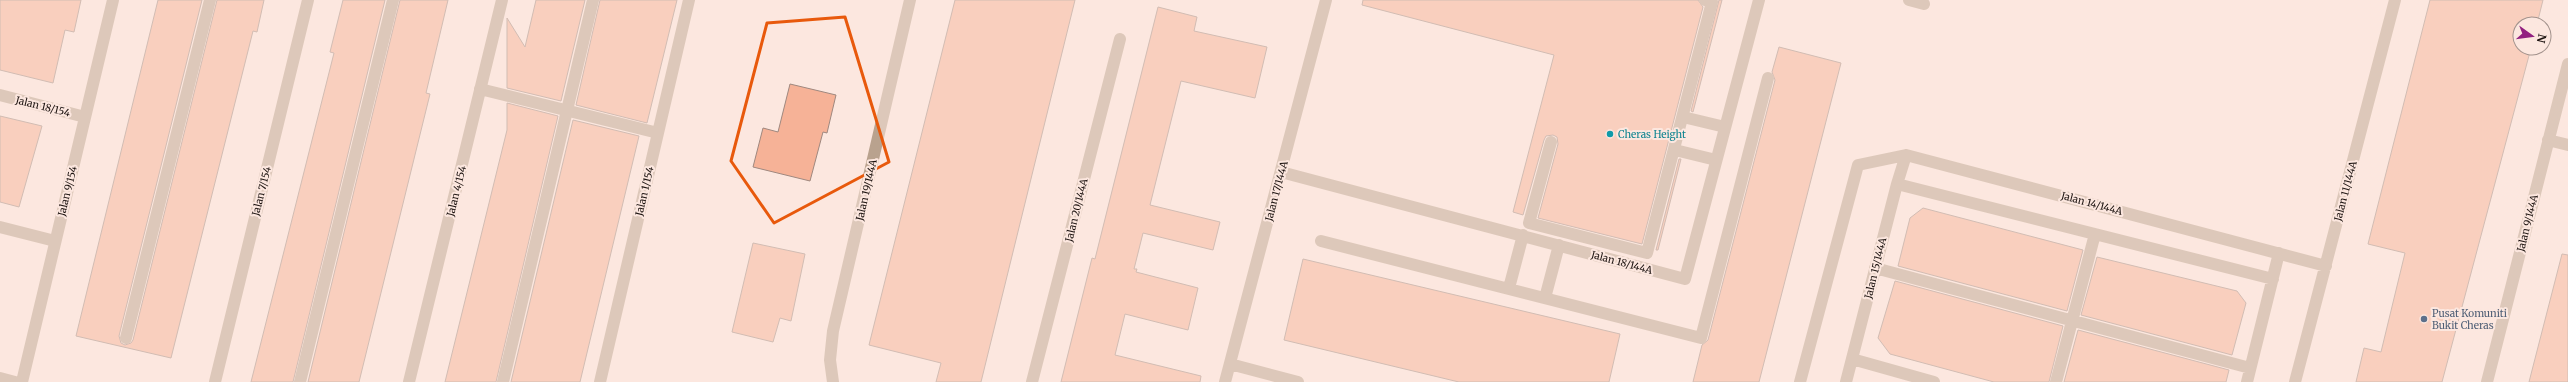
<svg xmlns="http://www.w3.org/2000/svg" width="2568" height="382" viewBox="0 0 2568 382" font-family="Merriweather,serif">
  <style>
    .building { fill: #f6b297; stroke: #9f887f }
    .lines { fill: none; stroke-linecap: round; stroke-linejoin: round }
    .minor { stroke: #b9a28e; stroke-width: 12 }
    .marked { fill: none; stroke: #e8590c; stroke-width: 3; stroke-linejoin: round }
    .culture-dot { fill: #0f9aa8; stroke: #fce7df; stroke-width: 1.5 }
    .service-dot { fill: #5c6f8a; stroke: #fce7df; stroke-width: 1.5 }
    .labels { text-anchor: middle; stroke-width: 4; stroke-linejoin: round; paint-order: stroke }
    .street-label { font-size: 10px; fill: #1d1411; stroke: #fce7df }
    .culture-label { font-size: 10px; fill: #0d838f; stroke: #fce7df; text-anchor: start }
    .service-label { font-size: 10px; fill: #4e5e75; stroke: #fce7df; text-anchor: start }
  </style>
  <rect width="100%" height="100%" fill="#fce7df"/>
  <path class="building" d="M0 0H81L74 32 65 30 53 83 0 70Z
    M158 0H202L119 336 121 343 125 345 131 343 133 340 217 0H264L257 32 253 31 171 358 76 336Z
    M343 0H385L293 382H251L334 53 330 52Z
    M400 0H448L426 93 430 94 359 382H308Z
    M536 0H585L561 101 507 88V18L525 47Z
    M600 0H677L647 123 576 105Z
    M955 0H1075L981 382H936L941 363 869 345Z
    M1363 0H1698L1703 7 1642 244 1538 218 1558 144 1557 137 1553 135 1546 136 1544 140 1523 215 1513 212 1554 55 1362 5Z
    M1719 0H1722L1693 112 1691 111Z
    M2430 0H2543L2537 24H2520V48H2531L2442 382H2356L2364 348 2381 352 2405 253 2368 244Z
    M1158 7 1197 17 1194 31 1267 47 1255 98 1181 81 1150 205 1220 222 1213 250 1143 233 1134 269H1137L1136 272 1198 288 1188 330 1125 314 1115 355 1201 376 1200 382H1061L1092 258 1095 259Z
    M1779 47 1841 63 1759 382H1693L1702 345 1708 340 1775 80 1772 72Z
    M790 84 836 95 827 133 823 132 810 181 753 167 763 128 778 132Z
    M507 103 558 116 496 382H445L507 130Z
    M0 116 42 126 19 207 0 202Z
    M573 120 639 136 580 382H511Z
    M1679 159H1681L1658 250H1656Z
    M1923 208 2083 250 2067 311 1898 266 1910 218Z
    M753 243 805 254 791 321 780 318 773 342 732 332Z
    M2562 254 2568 255V382H2529Z
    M2097 257 2237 291 2246 303 2232 355 2081 315Z
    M1303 259 1620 334 1609 382H1459L1284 340Z
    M1895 281 2063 326 2049 382H1994L1890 354 1878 338Z
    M2078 330 2229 370 2226 382H2064Z"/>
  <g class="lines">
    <path class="minor" d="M1909 0 1924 4
      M480 89 658 133
      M0 95 85 117
      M1683 117 1725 127
      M2548 140 2568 145
      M1551 142 1529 223 1647 253 1712 2 1705 0
      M1675 150 1716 160
      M1281 172 1685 279 1759 0
      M1897 184 2273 279
      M0 227 55 241
      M1321 241 1701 338 1768 78
      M1875 268 2250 368
      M1509 288 1523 235
      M1545 298 1559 245
      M126 338 210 0
      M1852 359 1934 382
      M1230 364 1298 382
      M0 378 15 382
      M22 382 113 0
      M215 382 308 0
      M300 382 393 0
      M409 382 502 0
      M503 382 593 0
      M600 382 689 0
      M833 382 830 360 833 331 910 0
      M1032 382 1120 39
      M1225 382 1326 0
      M1800 382 1858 165 1906 155 2326 266
      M1846 382 1897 184 1906 155
      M2056 382 2095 234
      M2247 382 2279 253
      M2295 382 2395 0
      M2487 382 2568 64"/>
  </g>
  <path d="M0 0H2568V382H0ZM845 17 889 162 774 223 731 161 767 23Z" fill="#fce7df" fill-opacity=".55" fill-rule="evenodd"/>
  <path class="marked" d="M845 17 889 162 774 223 731 161 767 23Z"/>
  <circle class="culture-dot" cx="1610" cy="134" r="4"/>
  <circle class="service-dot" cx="2424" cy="319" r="4"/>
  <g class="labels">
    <g class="street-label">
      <text transform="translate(43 106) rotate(14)" y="4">Jalan 18/154</text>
      <text transform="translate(866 190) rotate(-77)" y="4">Jalan 19/144A</text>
      <text transform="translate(67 191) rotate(-76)" y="4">Jalan 9/154</text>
      <text transform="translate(261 191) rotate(-76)" y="4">Jalan 7/154</text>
      <text transform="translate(456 191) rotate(-76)" y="4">Jalan 4/154</text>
      <text transform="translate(644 191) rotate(-77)" y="4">Jalan 1/154</text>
      <text transform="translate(1276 191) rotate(-75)" y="4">Jalan 17/144A</text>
      <text transform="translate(2345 191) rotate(-75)" y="4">Jalan 11/144A</text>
      <text transform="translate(2092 203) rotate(15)" y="4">Jalan 14/144A</text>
      <text transform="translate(1076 210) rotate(-76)" y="4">Jalan 20/144A</text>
      <text transform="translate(2527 223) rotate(-76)" y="4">Jalan 9/144A</text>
      <text transform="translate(1622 262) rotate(15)" y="4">Jalan 18/144A</text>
      <text transform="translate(1875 268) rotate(-76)" y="4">Jalan 15/144A</text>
    </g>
    <g class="culture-label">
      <text x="1618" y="138">Cheras Height</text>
    </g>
    <g class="service-label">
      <text x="2432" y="317">Pusat Komuniti<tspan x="2432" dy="12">Bukit Cheras</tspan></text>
    </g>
  </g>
  <g transform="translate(2532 36) rotate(104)"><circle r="19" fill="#fce7df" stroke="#a3938d"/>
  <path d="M0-3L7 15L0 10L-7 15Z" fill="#922080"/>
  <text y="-6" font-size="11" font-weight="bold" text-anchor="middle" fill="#1d1411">N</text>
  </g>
</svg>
